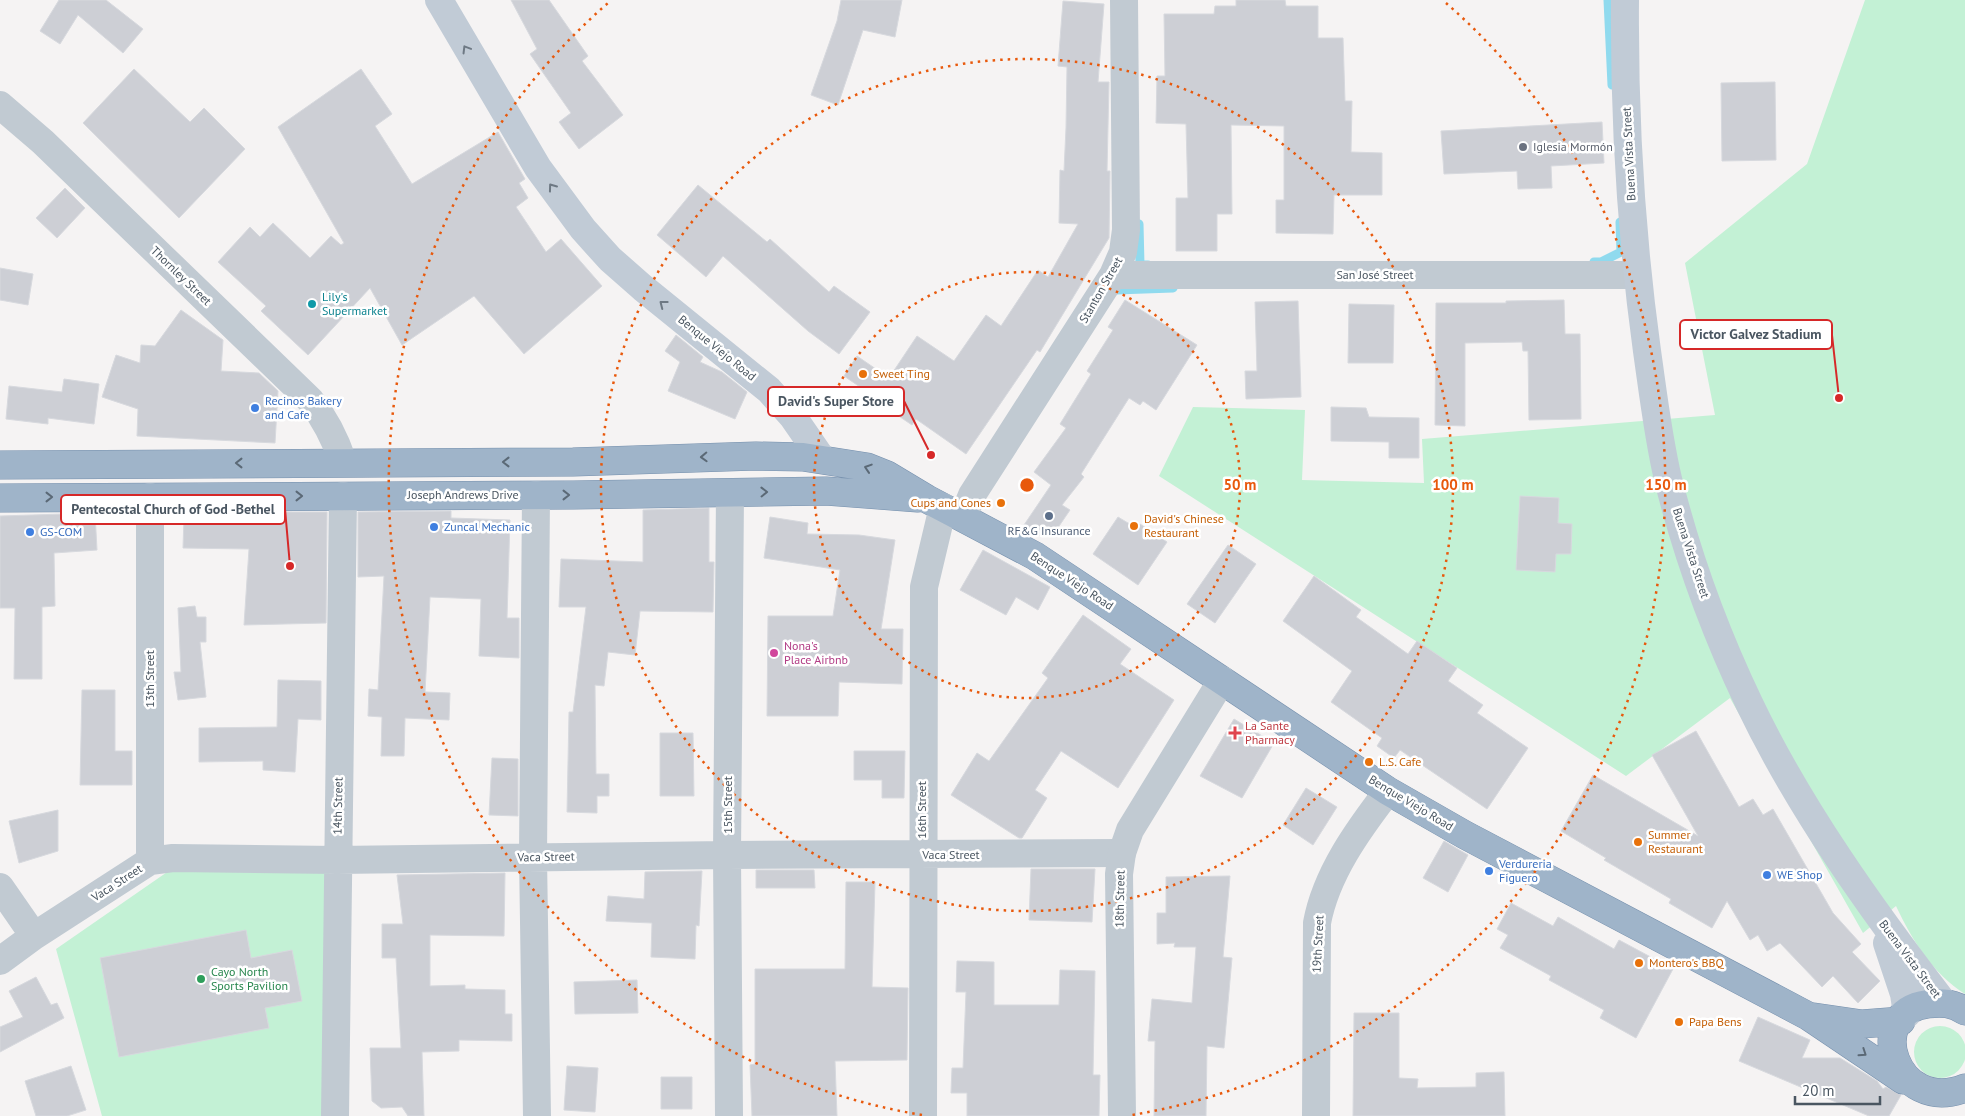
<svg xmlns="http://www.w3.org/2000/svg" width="1965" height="1116" viewBox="0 0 1965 1116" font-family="'PT Sans',sans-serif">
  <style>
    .green { fill: #c3f1d5 }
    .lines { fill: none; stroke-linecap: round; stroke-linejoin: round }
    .stream { stroke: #90daee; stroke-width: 9 }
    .building { fill: #cdcfd5; stroke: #d7d9de }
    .trunk-casing { stroke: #7690ad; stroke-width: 29 }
    .minor { stroke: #c1cad2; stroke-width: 28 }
    .tertiary { stroke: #c1cad2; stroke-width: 28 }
    .secondary { stroke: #c1cbd6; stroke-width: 28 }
    .trunk { stroke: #9fb4c9; stroke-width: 28 }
    .oneway { stroke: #6e7984 }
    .oneway2 { stroke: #5b6976 }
    .ring { fill: none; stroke: #e8590c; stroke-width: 2.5; stroke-dasharray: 2.5 5 }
    .worship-dot { fill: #6b7280; stroke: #fff; stroke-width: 2 }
    .culture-dot { fill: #0f9aa8; stroke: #fff; stroke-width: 2 }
    .food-dot { fill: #e8710a; stroke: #fff; stroke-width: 2 }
    .shop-dot { fill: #3f7fe0; stroke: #fff; stroke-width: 2 }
    .service-dot { fill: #5c6f8a; stroke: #fff; stroke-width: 2 }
    .hotel-dot { fill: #d1479c; stroke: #fff; stroke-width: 2 }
    .health-dot { fill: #e0444e; stroke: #fff; stroke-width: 2 }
    .leisure-dot { fill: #2e9e5b; stroke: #fff; stroke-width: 2 }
    .labels { text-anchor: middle; stroke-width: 5; stroke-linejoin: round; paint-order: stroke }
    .worship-label { font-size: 12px; fill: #5b616d; stroke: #fff; text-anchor: start }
    .street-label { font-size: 12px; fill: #4a5661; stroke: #fff }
    .culture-label { font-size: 12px; fill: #0d838f; stroke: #fff; text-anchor: start }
    .food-label { font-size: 12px; fill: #c56008; stroke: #fff; text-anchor: start }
    .shop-label { font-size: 12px; fill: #366cbe; stroke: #fff; text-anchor: start }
    .service-label { font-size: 12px; fill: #4e5e75; stroke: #fff }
    .hotel-label { font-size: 12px; fill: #b23c85; stroke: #fff; text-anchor: start }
    .health-label { font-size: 12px; fill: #be3a42; stroke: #fff; text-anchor: start }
    .leisure-label { font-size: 12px; fill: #27864d; stroke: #fff; text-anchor: start }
    .centre { fill: #e8590c; stroke: #fff; stroke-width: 2.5 }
    .ring-label { font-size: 15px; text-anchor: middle; font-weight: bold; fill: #e8590c; stroke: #fff; stroke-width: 5; stroke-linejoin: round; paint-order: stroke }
    .leader { fill: none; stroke: #d62828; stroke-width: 2 }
    .callout-dot { fill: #d62828; stroke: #fff; stroke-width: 2 }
    .callout { fill: #fff; stroke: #d62828; stroke-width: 2 }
    .callout-label { font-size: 14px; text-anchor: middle; font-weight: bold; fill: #4a5661 }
  </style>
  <rect width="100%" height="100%" fill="#f5f3f3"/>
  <path class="green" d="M1865 0H1965V994C1933 974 1912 940 1896 906L1863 933 1730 698 1626 776 1159 476 1193 407 1305 410 1302 480 1424 483 1422 439 1715 415 1685 263 1807 164Z
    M173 868 329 869 326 1116H102L56 949Z
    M1914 1052a26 26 0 1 1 52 0a26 26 0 1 1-52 0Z"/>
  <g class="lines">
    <path class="stream" d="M1608 0 1612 85
      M1139 224 1140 265H1148
      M1594 262H1601L1621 252 1620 222
      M1116 290 1173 288"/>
  </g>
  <path class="building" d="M59 0H106L143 29 123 53 78 15 60 44 40 31Z
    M511 0H549L588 56 582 61 623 115 579 149 559 122 571 113 530 54 537 49Z
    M841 0H902L895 37 863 30 838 105 811 95 837 21Z
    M1236 0H1285L1286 6H1318V38H1343L1345 101H1352L1351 152 1382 153V195H1334L1333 234 1276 233V200H1284V126L1231 125 1232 214H1217V251H1176V198H1188L1186 124 1156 123 1157 76H1165L1164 14H1214L1215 6H1236Z
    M1063 1 1104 4 1098 82H1109L1107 171H1110L1109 238 1040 352 1037 350 966 454 916 419 912 425 875 400 876 398 844 376 857 356 889 378 917 336 954 361 986 315 1001 326 1038 270 1048 277 1078 224 1059 223 1060 170 1064 171 1066 128 1067 67 1058 66Z
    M134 69 190 122 204 108 245 149 179 218 83 123Z
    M361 69 392 114 375 126 412 184 498 132 525 179 519 183 528 198 516 207 546 252 561 239 602 286 524 354 474 296 402 345 370 288 308 355 261 311 266 306 218 262 250 227 260 237 273 223 310 258 331 236 341 245 344 243 278 127Z
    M1775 82 1776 160 1722 161 1721 83Z
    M1602 122 1604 163 1551 166 1552 188 1518 189 1517 171 1444 174 1441 131Z
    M698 185 767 242 770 239 829 292 834 286 870 312 839 354 808 331 723 256 706 277 657 235Z
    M65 188 85 208 57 238 36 218Z
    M0 268 33 274 28 305 0 300Z
    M1125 300 1197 345 1156 410 1143 401 1140 405 1129 398 1081 474 1084 477 1062 505 1070 510 1053 535 1044 529 1039 536 1024 525 1051 485 1034 472 1066 428 1060 424 1091 374 1087 371 1113 330 1108 327Z
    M1564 300 1565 334H1580L1581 419 1529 420 1528 351H1523L1522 342 1465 343V426L1435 425 1436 303H1506V301Z
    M1298 301 1301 397 1246 399 1245 371H1257L1255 302Z
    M1349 304 1394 305 1393 363H1348Z
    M181 310 223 340 221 371 259 373 278 391 275 443 137 436 138 409 102 397 116 355 140 363 141 345 155 346Z
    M676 335 703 357 700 362 722 372 747 392 735 419 668 391 680 362 665 351Z
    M64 379 99 384 94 424 48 418V424L6 419 9 386 62 392Z
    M1331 407 1366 408 1369 417 1419 418V458H1389V442L1331 441Z
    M1520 496 1559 498 1558 523 1572 524 1571 554H1556L1555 572 1516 570Z
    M709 508V562H714L713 612 640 611 635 655 608 652 604 686 595 685 596 774H609V796H597V813L567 812 569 712H573L586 607H559L561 559 643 562V510Z
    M451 511V518L510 520 507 618H519V658L479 656 481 599 430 597 425 692 450 693 449 720 405 718 404 756H381L382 717 368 716 369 689 378 690 384 576 358 577V512Z
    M252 512H327L326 623 244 625 249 549 183 548 184 518H252Z
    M95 513 97 550 54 553 55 606 42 607V679H14L15 608H0V516Z
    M770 517 808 523 807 534 859 535 895 540 881 629H903L902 684 839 682 838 716H767L768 616H833L840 570 764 558Z
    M1118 517 1138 529 1140 524 1167 542 1138 585 1093 554Z
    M1228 545 1256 564 1215 623 1187 604Z
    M983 550 1050 587 1038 610 1016 597 1006 615 960 590Z
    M1314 576 1361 610 1356 617 1408 654 1417 641 1457 668 1448 681 1483 705 1477 713 1528 748 1487 809 1400 750 1394 758 1377 746 1382 738 1331 702 1352 671 1283 621Z
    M195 606 197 617H206V642H200L206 697 178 700 174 672H181L178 608Z
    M1083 615 1131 649 1120 664 1174 700 1118 788 1061 751 1035 790 1047 798 1022 838H1019L951 795 977 753 989 761 1048 678 1042 673Z
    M278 680 321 681V720L298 719 295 772 263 770V761L199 762V728L277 727Z
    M82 690H115V751H132V785H80Z
    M1234 719 1274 743 1242 798 1200 776Z
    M1696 731 1739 807 1753 799 1763 815 1773 809 1833 913 1861 944 1852 952 1880 981 1858 1003 1833 976 1822 987 1780 943 1767 951 1758 935 1750 940 1727 901 1712 928 1669 903 1671 899 1604 860 1606 858 1561 831 1593 775 1698 836 1652 755Z
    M660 733H693L694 796H660Z
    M854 751H905L904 798H882V780H854Z
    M492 758 518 759V816L489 815Z
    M1306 788 1337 807 1313 845 1283 825Z
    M58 810V851L19 863 9 821Z
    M1444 841 1468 855 1448 892 1423 878Z
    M1031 869H1095L1092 922 1029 920Z
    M756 870H814L815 888H756Z
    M702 871 699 926 696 925 695 959 651 957 652 923 606 921 608 896 644 899 645 872Z
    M505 873 504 936 430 935V986L465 985V989L505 990V1014H512V1041L459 1040V1051L422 1052 424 1116H408L402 1107 381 1108 372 1101 370 1048H401L396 958H382V924H403L397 875Z
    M1230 876 1223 957 1232 958 1224 1048 1207 1046 1206 1116H1154L1155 1041H1148L1152 999 1192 1003 1196 947H1174L1175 943 1157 944V913H1166V877Z
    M846 882H875L872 987 908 988 907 1060 835 1061 837 1116H752L750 1065 755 1064V969H845Z
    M1511 903 1553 926 1558 917 1614 949 1619 940 1673 969 1636 1038 1600 1018 1604 1010 1549 980 1551 976 1500 948 1508 935 1497 929Z
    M246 930 251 958 292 950 302 1001 265 1008 269 1028 119 1057 100 958Z
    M957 961 994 962V1005H1059L1060 970 1095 971 1093 1075H1100L1099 1116H967V1093H951L952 1068H963L966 992H956Z
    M36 977 51 1005 57 1003 64 1018 0 1052V1027L23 1017 9 991Z
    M637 980 638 1013 575 1014 574 982Z
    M1354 1013H1399V1078L1418 1079 1417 1088 1476 1087V1073L1504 1072 1505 1116H1353Z
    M1758 1017 1810 1040 1802 1058H1840L1877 1081 1883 1089 1886 1087 1901 1095 1889 1116H1869L1739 1061Z
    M71 1066 86 1110 67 1116H36L25 1081Z
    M567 1066 598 1068 595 1112 564 1110Z
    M661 1077H692V1109H661Z"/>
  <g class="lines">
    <g class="trunk-casing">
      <path id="trunk" d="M0 465 573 462 756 456 803 457 867 467 887 475 927 499 1035 556 1388 791 1465 835 1808 1016 1903 1080
        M0 498 574 495 826 491 918 498
        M1965 1011C1953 1003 1942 1002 1928 1004 1862 1012 1895 1116 1965 1088
        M1814 1017 1862 1024 1901 1021"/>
    </g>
    <path class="minor" d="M0 105 43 142 310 400C326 420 335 438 343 462
      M1113 275H1637
      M536 495 533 857 537 1116
      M150 497V861
      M963 517 972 495 1113 275 1123 252 1126 230 1124 0
      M0 887 34 936
      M0 961 34 936 150 861 173 858 337 860 727 855 1122 853
      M335 1116 343 496
      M729 1116 727 855 730 493
      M923 1116 924 587 943 507
      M1316 1116 1317 923C1326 874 1358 830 1388 791"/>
    <path class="tertiary" d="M1122 1116 1119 874 1122 853 1130 830 1222 680"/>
    <path class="secondary" d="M439 0 538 168 583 229 610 259 643 288 769 390 793 417 822 459
      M1625 0C1624 117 1631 235 1647 351 1653 393 1658 437 1668 479 1687 555 1715 632 1749 703 1799 808 1872 910 1943 1002
      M1887 943 1904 994 1907 1014"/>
    <use href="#trunk" class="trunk"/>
  </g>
  <defs><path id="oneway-chevron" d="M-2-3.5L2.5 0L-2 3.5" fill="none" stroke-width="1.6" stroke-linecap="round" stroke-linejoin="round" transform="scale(1.25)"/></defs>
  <g class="oneway">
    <use href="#oneway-chevron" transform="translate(466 49) rotate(-121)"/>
    <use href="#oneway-chevron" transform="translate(552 187) rotate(-126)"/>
    <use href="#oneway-chevron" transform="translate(663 304) rotate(-142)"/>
  </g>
  <g class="oneway2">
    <use href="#oneway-chevron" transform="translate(704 457) rotate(178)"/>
    <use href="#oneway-chevron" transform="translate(506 462) rotate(-180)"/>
    <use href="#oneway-chevron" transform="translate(239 463) rotate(180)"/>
    <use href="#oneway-chevron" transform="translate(868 468) rotate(-162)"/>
    <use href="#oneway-chevron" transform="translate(764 492) rotate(-1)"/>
    <use href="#oneway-chevron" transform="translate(566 495)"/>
    <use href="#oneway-chevron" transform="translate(299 496)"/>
    <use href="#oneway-chevron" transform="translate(49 497)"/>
    <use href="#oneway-chevron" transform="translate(1863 1053) rotate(34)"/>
  </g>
  <g class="ring">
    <circle cx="1027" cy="485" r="213"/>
    <circle cx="1027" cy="485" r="426"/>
    <path d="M922 1115A639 639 0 0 1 608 3M1446 3A639 639 0 0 1 1132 1115"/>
  </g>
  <circle class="worship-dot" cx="1523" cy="147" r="5"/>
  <circle class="culture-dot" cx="312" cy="304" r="5"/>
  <g class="food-dot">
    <circle cx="863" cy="374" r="5"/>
    <circle cx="1001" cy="503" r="5"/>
    <circle cx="1134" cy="526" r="5"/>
    <circle cx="1369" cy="762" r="5"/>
    <circle cx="1638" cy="842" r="5"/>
    <circle cx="1639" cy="963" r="5"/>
    <circle cx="1679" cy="1022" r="5"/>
  </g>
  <g class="shop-dot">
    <circle cx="255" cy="408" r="5"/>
    <circle cx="434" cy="527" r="5"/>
    <circle cx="30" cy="532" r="5"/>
    <circle cx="1489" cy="871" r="5"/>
    <circle cx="1767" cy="875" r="5"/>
  </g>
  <circle class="service-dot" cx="1049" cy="516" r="5"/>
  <circle class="hotel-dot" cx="774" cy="653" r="5"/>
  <path class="health-dot" d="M1232.5 725.5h5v5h5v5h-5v5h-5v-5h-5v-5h5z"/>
  <circle class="leisure-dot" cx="201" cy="979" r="5"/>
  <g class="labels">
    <g class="worship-label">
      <text x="1533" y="151">Iglesia Mormón</text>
    </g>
    <g class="street-label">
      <text transform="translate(1629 154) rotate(-93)" y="4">Buena Vista Street</text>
      <text x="1375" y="279">San José Street</text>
      <text transform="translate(181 276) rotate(44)" y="4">Thornley Street</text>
      <text transform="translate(1101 290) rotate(-60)" y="4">Stanton Street</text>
      <text transform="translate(717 348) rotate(39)" y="4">Benque Viejo Road</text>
      <text x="463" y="499">Joseph Andrews Drive</text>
      <text transform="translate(1691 553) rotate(72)" y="4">Buena Vista Street</text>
      <text transform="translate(1072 581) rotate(33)" y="4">Benque Viejo Road</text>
      <text transform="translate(150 679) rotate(-90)" y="4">13th Street</text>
      <text transform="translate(1411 803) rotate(31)" y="4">Benque Viejo Road</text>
      <text transform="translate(728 805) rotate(-90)" y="4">15th Street</text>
      <text transform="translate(338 806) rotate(-89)" y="4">14th Street</text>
      <text transform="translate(922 810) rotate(-90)" y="4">16th Street</text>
      <text x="951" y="859">Vaca Street</text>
      <text transform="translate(546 857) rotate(-1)" y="4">Vaca Street</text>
      <text transform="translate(117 883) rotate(-33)" y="4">Vaca Street</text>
      <text transform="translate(1120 899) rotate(-89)" y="4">18th Street</text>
      <text transform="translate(1318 944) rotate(-87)" y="4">19th Street</text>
      <text transform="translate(1910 959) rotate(53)" y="4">Buena Vista Street</text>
    </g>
    <g class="culture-label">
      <text x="322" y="301">Lily's<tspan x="322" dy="14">Supermarket</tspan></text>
    </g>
    <g class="food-label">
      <text x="873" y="378">Sweet Ting</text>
      <text x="991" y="507" text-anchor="end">Cups and Cones</text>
      <text x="1144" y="523">David's Chinese<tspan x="1144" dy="14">Restaurant</tspan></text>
      <text x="1379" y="766">L.S. Cafe</text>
      <text x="1648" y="839">Summer<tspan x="1648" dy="14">Restaurant</tspan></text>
      <text x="1649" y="967">Montero's BBQ</text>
      <text x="1689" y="1026">Papa Bens</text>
    </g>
    <g class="shop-label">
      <text x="265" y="405">Recinos Bakery<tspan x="265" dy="14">and Cafe</tspan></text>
      <text x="444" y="531">Zuncal Mechanic</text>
      <text x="40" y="536">GS-COM</text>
      <text x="1499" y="868">Verdureria<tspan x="1499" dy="14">Figuero</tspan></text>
      <text x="1777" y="879">WE Shop</text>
    </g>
    <g class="service-label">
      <text x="1049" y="535">RF&amp;G Insurance</text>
    </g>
    <g class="hotel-label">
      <text x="784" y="650">Nona's<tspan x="784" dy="14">Place Airbnb</tspan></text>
    </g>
    <g class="health-label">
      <text x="1245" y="730">La Sante<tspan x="1245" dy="14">Pharmacy</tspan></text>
    </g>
    <g class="leisure-label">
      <text x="211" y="976">Cayo North<tspan x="211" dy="14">Sports Pavilion</tspan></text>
    </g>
  </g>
  <circle cx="1027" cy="485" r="8" class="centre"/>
  <g class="ring-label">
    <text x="1240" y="490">50 m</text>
    <text x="1453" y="490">100 m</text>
    <text x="1666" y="490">150 m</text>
  </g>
  <path class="leader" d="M1839 398L1832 335M931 455L904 401M290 566L285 509"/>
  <g class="callout-dot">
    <circle cx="1839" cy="398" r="5"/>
    <circle cx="931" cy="455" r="5"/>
    <circle cx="290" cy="566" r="5"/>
  </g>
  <g class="callout">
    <rect x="1680" y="320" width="152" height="29" rx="5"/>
    <rect x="768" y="387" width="136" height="29" rx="5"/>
    <rect x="61" y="495" width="224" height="29" rx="5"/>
  </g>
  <g class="callout-label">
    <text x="1756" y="339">Victor Galvez Stadium</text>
    <text x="836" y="406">David's Super Store</text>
    <text x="173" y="514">Pentecostal Church of God -Bethel</text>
  </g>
  <path d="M1795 1096v8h85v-8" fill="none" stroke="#4a5661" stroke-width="2.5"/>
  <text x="1802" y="1096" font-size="15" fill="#4a5661" stroke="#ffffff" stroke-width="4" paint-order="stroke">20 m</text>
</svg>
